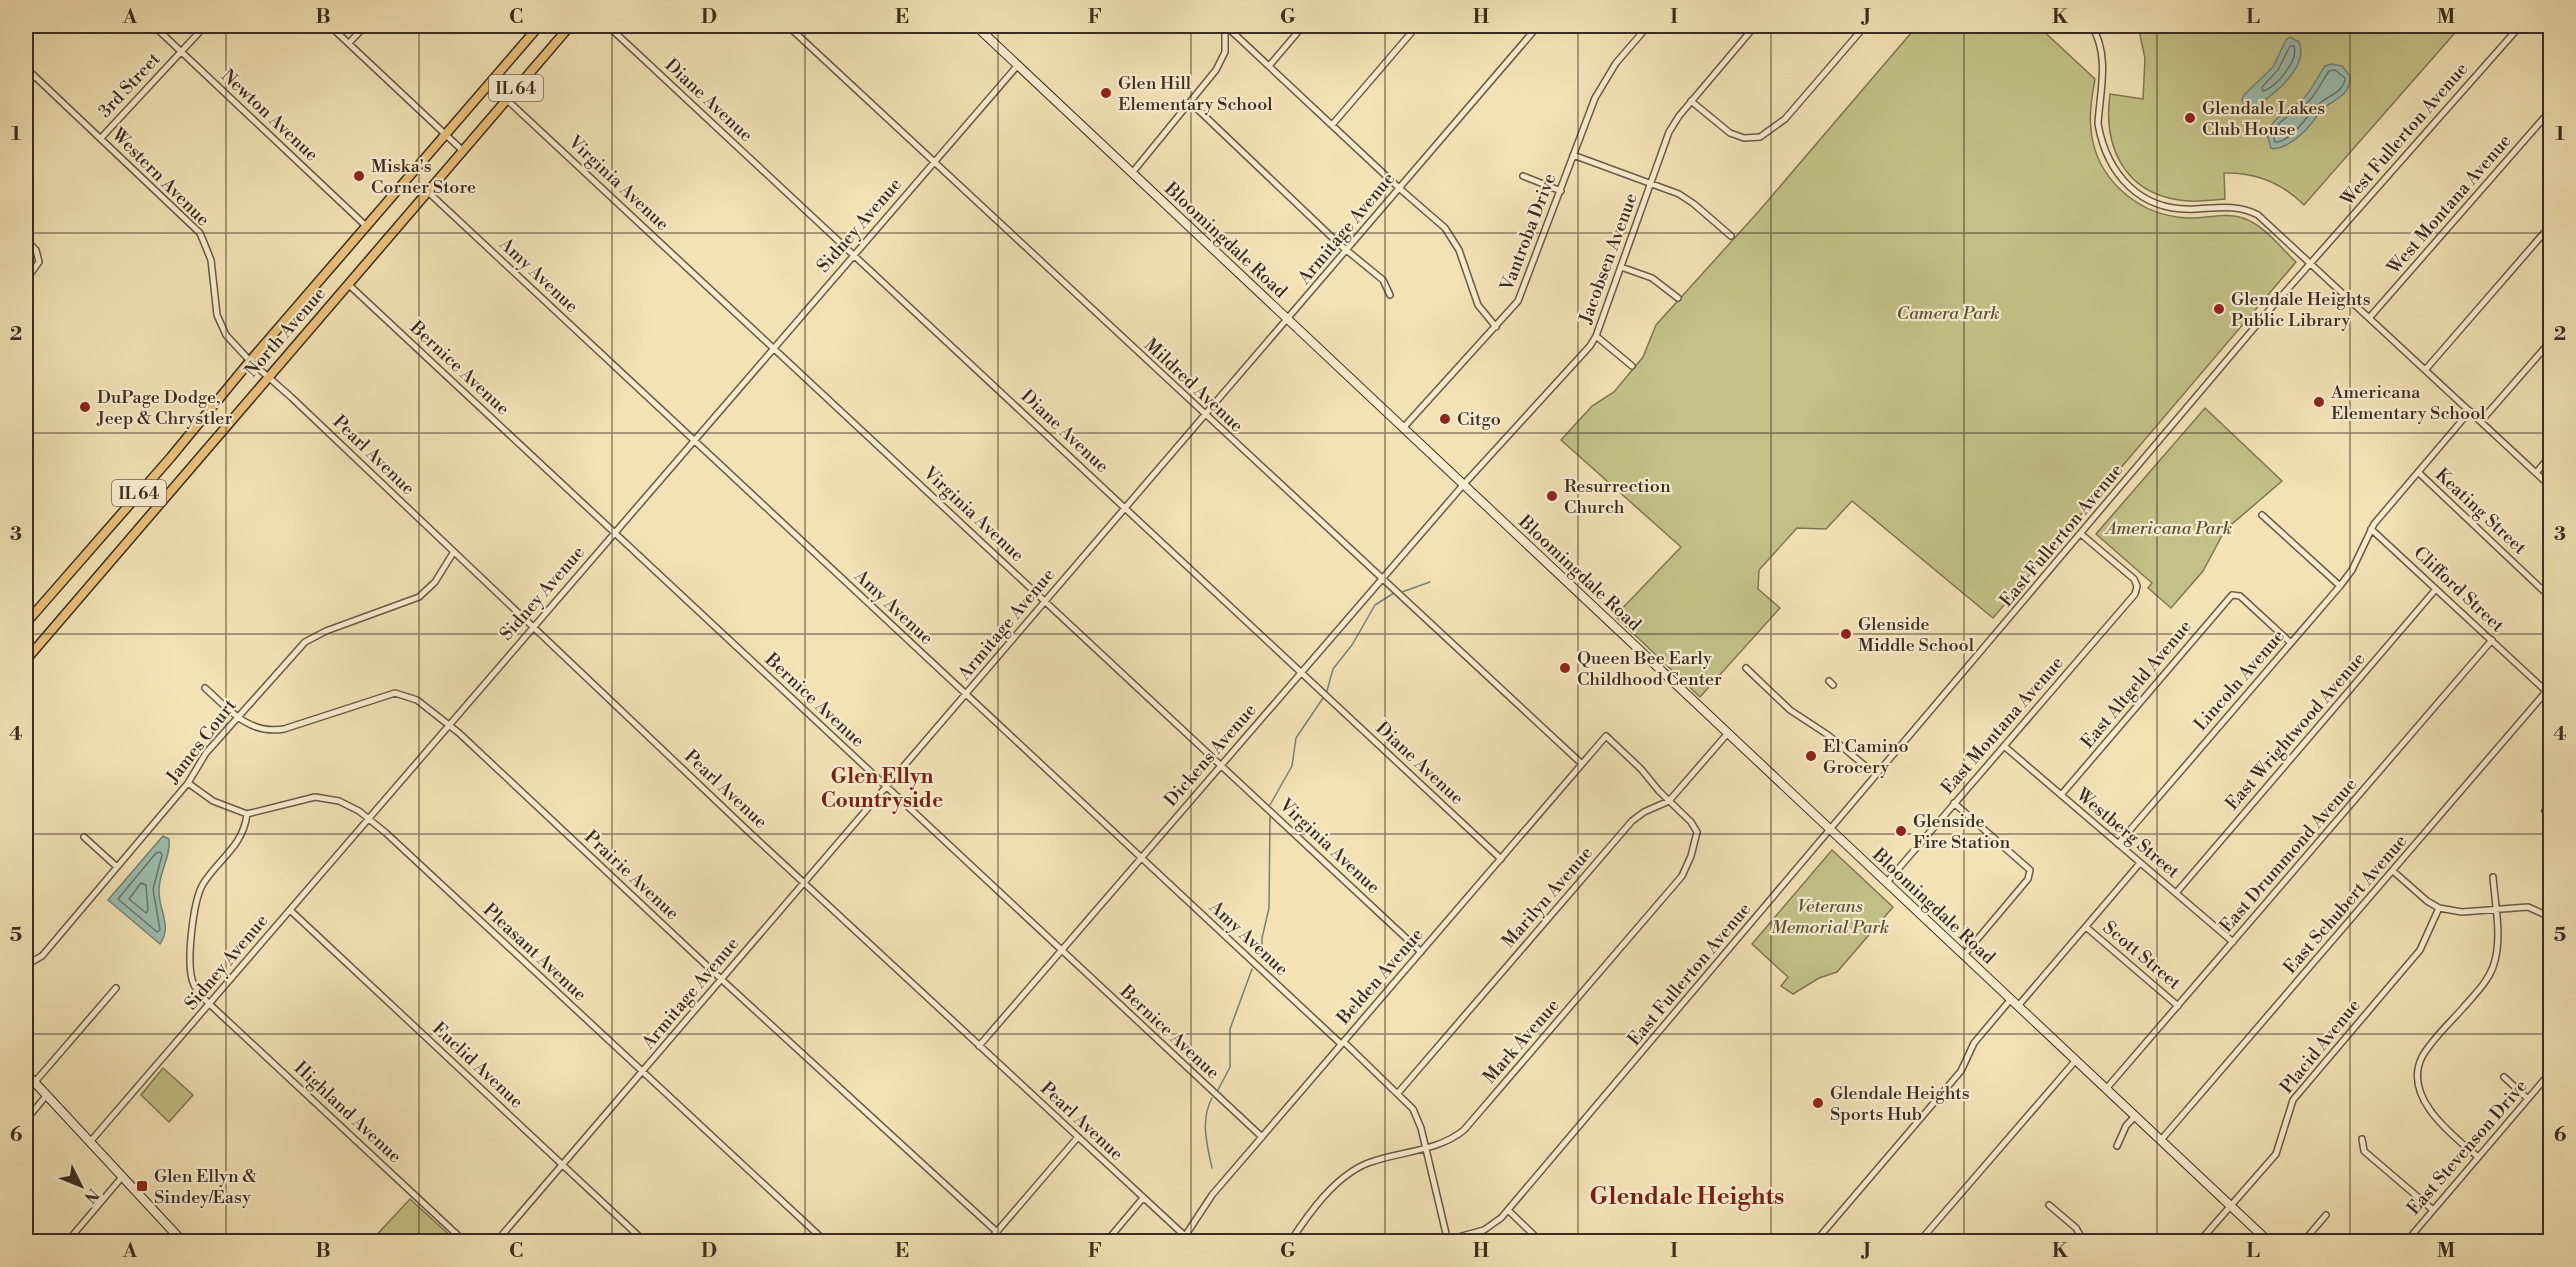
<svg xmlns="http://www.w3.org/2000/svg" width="2576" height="1267" viewBox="0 0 2576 1267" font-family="'Libre Bodoni',serif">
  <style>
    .green { fill: #c2c187; stroke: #7e7754; stroke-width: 1.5 }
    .water { fill: #9bbdaf; stroke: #748376; stroke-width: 1.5 }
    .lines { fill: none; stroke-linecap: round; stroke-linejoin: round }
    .shore { stroke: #6a7568; stroke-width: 1.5 }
    .stream { stroke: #748376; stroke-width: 1.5 }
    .street-casing { stroke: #685a46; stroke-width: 8 }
    .secondary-casing { stroke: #3a2d21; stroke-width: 10 }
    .primary-casing { stroke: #3a2d21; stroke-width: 11 }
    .street { stroke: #f7ecce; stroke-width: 5 }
    .secondary { stroke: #f7ecce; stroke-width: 8 }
    .primary { stroke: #e9c17a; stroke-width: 8 }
    .grid { fill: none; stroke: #3a2d21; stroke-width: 1.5; stroke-opacity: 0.55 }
    .poi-dot { fill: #8f2418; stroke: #f7ecce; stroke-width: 2 }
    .labels { text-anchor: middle; stroke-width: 4.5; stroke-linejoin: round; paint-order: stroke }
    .shield { fill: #f7ecce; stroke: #736655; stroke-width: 1.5 }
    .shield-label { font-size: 16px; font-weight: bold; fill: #3a2d21 }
    .poi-label { font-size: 18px; fill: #3a2d21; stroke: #f7ecce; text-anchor: start }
    .street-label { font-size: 18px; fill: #3a2d21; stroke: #f7ecce }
    .park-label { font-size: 18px; font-style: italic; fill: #5c523a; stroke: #f7ecce }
    .quarter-label { font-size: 21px; font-weight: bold; fill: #7a1f14; stroke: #f7ecce }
    .district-label { font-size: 24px; font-weight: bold; fill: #7a1f14; stroke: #f7ecce }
    .neatline { fill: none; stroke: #3a2d21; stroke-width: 2 }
    .grid-label { font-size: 20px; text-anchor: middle; font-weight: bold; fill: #3a2d21 }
  </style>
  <rect width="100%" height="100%" fill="#f2e2b4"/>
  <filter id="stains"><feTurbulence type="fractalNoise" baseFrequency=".00333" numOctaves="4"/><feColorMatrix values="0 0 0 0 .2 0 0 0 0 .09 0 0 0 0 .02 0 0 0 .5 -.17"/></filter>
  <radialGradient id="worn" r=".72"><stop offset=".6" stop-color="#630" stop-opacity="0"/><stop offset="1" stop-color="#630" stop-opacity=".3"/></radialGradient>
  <path class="green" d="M1917 26H2038L2095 79C2092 96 2089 113 2091 130 2096 180 2139 216 2188 218 2206 219 2226 212 2243 218 2264 225 2280 247 2296 262L1993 618 1852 501 1826 529 1797 528 1759 570 1758 589 1780 608 1700 697 1615 616 1681 547 1561 440 1592 406 1614 392 1643 357 1656 325 1759 211Z
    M2138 26H2461L2304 205C2282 183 2255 172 2224 173L2225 199C2210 200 2194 203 2179 200 2123 192 2103 145 2110 94L2143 99 2145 58Z
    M2205 408 2282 481 2225 530 2203 571 2171 608 2148 588 2152 583 2096 534Z
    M1832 850 1893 907 1837 972 1819 978 1793 994 1781 986 1788 977 1752 944Z
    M163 1068 193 1095 169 1122 141 1095Z
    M410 1199 456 1241H371Z"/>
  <path class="water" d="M2290 37 2299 42C2310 68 2271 96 2253 109L2244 106 2242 99 2244 95 2273 67 2286 40Z
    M2331 64 2342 66 2350 76C2351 94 2337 98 2325 107 2319 111 2315 120 2310 125 2303 134 2282 152 2271 148L2267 134C2273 116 2291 110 2304 98 2312 90 2318 76 2325 66Z
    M163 836 169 839C171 857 159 872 159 890 158 910 173 925 160 944L108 900Z"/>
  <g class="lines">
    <path class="shore" d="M2290 46H2294C2299 60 2276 88 2263 91L2262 87 2278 70Z
      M2335 70 2345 78C2344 93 2328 95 2319 104 2308 114 2291 143 2275 142 2267 122 2299 112 2310 100 2317 92 2323 80 2329 71Z
      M156 853 160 852 162 855 153 889 160 930 157 932 118 899Z
      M141 883 146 885 148 910 146 913 129 899Z"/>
    <path class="stream" d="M1402 592 1430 582
      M1327 691 1333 669 1352 645 1375 605 1394 593
      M1270 805 1292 766 1296 738 1323 698
      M1262 961V938L1269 908 1270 817
      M1218 1090 1230 1067V1029L1252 969
      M1212 1168C1207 1145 1200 1120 1212 1098"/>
    <g class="street-casing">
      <path id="street" d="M154 26 366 226
        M330 26 462 150
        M608 26 1501 859
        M788 26 1582 764
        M1226 26 1399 188 1445 228 1459 250 1478 305 1496 327
        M2092 26C2110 57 2100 90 2098 124 2107 174 2140 212 2195 209 2217 208 2237 204 2258 215L2550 486
        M349 43 365 26
        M1269 66 1303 26
        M26 68 200 233 211 260 217 315 226 335 250 361 291 397 749 832 1185 1236
        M26 86 34 76
        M506 99 1421 952
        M1691 101 1730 133 1744 138 1760 137 1785 119 1865 26
        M1190 102 1339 244 1383 280 1390 295
        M1332 125 1417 26
        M101 138 205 26
        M1573 155 1679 194 1694 204 1731 236
        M1132 173 1216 70 1225 52V26
        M1523 176 1561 191
        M427 191 1341 1044
        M26 240 36 250 39 262 26 280
        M1621 267 1652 278 1678 298
        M348 284 1262 1137
        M2370 317 2550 111
        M1596 336 1632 366
        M2426 369 2550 226
        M2481 421 2550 342
        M1404 427 1518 301 1595 98 1616 63 1648 26
        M2418 472 2550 597
        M2536 473 2550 456
        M2262 515 2340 586
        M2371 529 2547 692
        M1746 668 1790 710 1828 735 1876 775
        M1829 681 1833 685
        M205 688C229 709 248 735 284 729L395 693 417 700 459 733 721 979 997 1232
        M2004 746 2233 942
        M188 783 213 801 247 814 315 797 339 801 359 811 386 833 826 1242
        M2061 795 2232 595 2240 596 2291 643
        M1954 803 2030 870 2028 879 1964 955
        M2545 811 2550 819
        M247 814C243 847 219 858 203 884 193 901 185 967 194 985 198 995 210 1004 218 1012L465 1242
        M84 837 117 867
        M2118 844 2340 586 2352 570 2374 524 2470 411
        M2393 871 2427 901 2439 908 2462 912 2528 907 2550 917
        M1887 882 2135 594 2137 586 2134 579 2081 534
        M2176 893 2436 589
        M290 910 645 1242
        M2086 927 2178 1006
        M26 965 42 956 188 783 206 753 305 642 326 631 419 597 435 582 453 553
        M2018 1006 2140 863
        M1344 1042 1413 1109 1421 1128 1448 1242
        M979 1046 1464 484 1590 346 1596 336 1669 132 1679 116 1755 26
        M2504 1077 2528 1099
        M34 1083 116 988
        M2106 1089 2492 640
        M1398 1093 1632 821 1644 812 1669 801 1728 733
        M26 1120 46 1096
        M2362 1139 2364 1151 2433 1210
        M2161 1140 2550 687
        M90 1142 1018 65
        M2117 1146 2126 1126 2135 1116
        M2478 1157C2452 1135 2402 1097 2422 1057 2432 1039 2450 1023 2463 1008 2474 995 2487 983 2493 967 2503 939 2495 906 2493 877
        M2049 1205 2076 1228 2084 1242
        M1508 1210 1541 1242
        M67 1242 122 1177
        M496 1242 1538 26
        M988 1242 1078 1137
        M1106 1242 1143 1198
        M1187 1242 1185 1236 1212 1195 1606 736 1641 769 1659 791 1691 822 1697 832 1691 856 1682 876 1464 1130C1437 1152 1400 1151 1368 1163 1335 1176 1309 1213 1290 1242
        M1440 1242 1484 1230 1501 1218 2271 308 2520 26
        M1815 1242 1961 1071 1974 1043 2011 999
        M1919 1242 2076 1060
        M2199 1242 2276 1154 2293 1100 2420 950 2439 908
        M2303 1242 2326 1215
        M2406 1242 2550 1073"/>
    </g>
    <g class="secondary-casing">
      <path id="secondary" d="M976 26 2269 1242
        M26 1073 183 1242"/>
    </g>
    <g class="primary-casing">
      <path id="primary" d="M26 623 171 457 250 361 539 26
        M26 660 570 26"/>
    </g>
    <use href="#street" class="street"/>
    <use href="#secondary" class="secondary"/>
    <use href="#primary" class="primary"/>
  </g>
  <path class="grid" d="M226 26V1242M419 26V1242M612 26V1242M805 26V1242M998 26V1242M1191 26V1242M1385 26V1242M1578 26V1242M1771 26V1242M1964 26V1242M2157 26V1242M2350 26V1242M26 233H2550M26 433H2550M26 634H2550M26 834H2550M26 1034H2550"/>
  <g class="poi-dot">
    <circle cx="1106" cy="93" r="6"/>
    <circle cx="2190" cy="118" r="6"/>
    <circle cx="359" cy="176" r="6"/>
    <circle cx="2219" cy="309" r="6"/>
    <circle cx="2319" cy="402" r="6"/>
    <circle cx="85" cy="407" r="6"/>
    <circle cx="1445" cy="419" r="6"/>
    <circle cx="1552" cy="496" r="6"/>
    <circle cx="1846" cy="634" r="6"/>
    <circle cx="1565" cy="668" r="6"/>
    <circle cx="1811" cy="756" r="6"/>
    <circle cx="1901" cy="831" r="6"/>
    <circle cx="1818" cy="1103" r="6"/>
    <rect x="136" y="1180" width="12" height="12" rx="3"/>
  </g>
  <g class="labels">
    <g class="shield">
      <rect x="489" y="75" width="54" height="26" rx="4.5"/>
      <rect x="112" y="480" width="54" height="26" rx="4.5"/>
    </g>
    <g class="shield-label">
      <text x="516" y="94">IL 64</text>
      <text x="139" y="499">IL 64</text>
    </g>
    <g class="poi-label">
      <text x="1118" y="89">Glen Hill<tspan x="1118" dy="21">Elementary School</tspan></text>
      <text x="2202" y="114">Glendale Lakes<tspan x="2202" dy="21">Club House</tspan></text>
      <text x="371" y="172">Miska's<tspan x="371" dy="21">Corner Store</tspan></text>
      <text x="2231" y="305">Glendale Heights<tspan x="2231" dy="21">Public Library</tspan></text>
      <text x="2331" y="398">Americana<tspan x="2331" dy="21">Elementary School</tspan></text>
      <text x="97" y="403">DuPage Dodge,<tspan x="97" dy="21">Jeep &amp; Chrystler</tspan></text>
      <text x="1457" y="425">Citgo</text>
      <text x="1564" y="492">Resurrection<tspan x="1564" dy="21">Church</tspan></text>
      <text x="1858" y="630">Glenside<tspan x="1858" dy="21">Middle School</tspan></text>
      <text x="1577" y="664">Queen Bee Early<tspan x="1577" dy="21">Childhood Center</tspan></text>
      <text x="1823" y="752">El Camino<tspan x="1823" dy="21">Grocery</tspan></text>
      <text x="1913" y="827">Glenside<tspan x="1913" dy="21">Fire Station</tspan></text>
      <text x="1830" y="1099">Glendale Heights<tspan x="1830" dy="21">Sports Hub</tspan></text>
      <text x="154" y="1182">Glen Ellyn &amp;<tspan x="154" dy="21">Sindey/Easy</tspan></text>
    </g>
    <g class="street-label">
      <text transform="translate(129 85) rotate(-47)" y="6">3rd Street</text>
      <text transform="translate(709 100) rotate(43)" y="6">Diane Avenue</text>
      <text transform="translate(270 115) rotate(43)" y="6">Newton Avenue</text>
      <text transform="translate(2404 134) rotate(-49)" y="6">West Fullerton Avenue</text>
      <text transform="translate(161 177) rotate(45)" y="6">Western Avenue</text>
      <text transform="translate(619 183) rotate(43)" y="6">Virginia Avenue</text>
      <text transform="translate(2449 204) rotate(-49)" y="6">West Montana Avenue</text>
      <text transform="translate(859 225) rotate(-49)" y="6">Sidney Avenue</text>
      <text transform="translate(1346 228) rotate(-50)" y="6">Armitage Avenue</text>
      <text transform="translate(1528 232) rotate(-69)" y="6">Vantroba Drive</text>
      <text transform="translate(1226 240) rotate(43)" y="6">Bloomingdale Road</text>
      <text transform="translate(1608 258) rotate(-70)" y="6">Jacobsen Avenue</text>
      <text transform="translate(539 275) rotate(43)" y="6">Amy Avenue</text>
      <text transform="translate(285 332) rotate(-49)" y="6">North Avenue</text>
      <text transform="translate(460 368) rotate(43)" y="6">Bernice Avenue</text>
      <text transform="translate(1194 385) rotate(43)" y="6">Mildred Avenue</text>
      <text transform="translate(1065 431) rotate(43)" y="6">Diane Avenue</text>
      <text transform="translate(374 455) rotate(44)" y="6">Pearl Avenue</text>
      <text transform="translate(2481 511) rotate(43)" y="6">Keating Street</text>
      <text transform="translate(974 514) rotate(43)" y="6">Virginia Avenue</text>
      <text transform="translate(2061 535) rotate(-50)" y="6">East Fullerton Avenue</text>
      <text transform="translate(1580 573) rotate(43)" y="6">Bloomingdale Road</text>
      <text transform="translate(2459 589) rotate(43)" y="6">Clifford Street</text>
      <text transform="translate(542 593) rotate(-49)" y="6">Sidney Avenue</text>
      <text transform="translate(894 607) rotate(43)" y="6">Amy Avenue</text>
      <text transform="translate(1006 624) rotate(-50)" y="6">Armitage Avenue</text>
      <text transform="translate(2239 680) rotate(-49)" y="6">Lincoln Avenue</text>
      <text transform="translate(2136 684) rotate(-50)" y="6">East Altgeld Avenue</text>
      <text transform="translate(815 700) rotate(43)" y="6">Bernice Avenue</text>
      <text transform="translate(2002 725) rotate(-49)" y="6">East Montana Avenue</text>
      <text transform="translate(2295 731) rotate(-49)" y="6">East Wrightwood Avenue</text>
      <text transform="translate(201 741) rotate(-52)" y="6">James Court</text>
      <text transform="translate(1210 755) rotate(-49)" y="6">Dickens Avenue</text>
      <text transform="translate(1420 763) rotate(43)" y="6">Diane Avenue</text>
      <text transform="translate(726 789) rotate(43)" y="6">Pearl Avenue</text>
      <text transform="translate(2128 833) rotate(40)" y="6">Westberg Street</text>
      <text transform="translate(1330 846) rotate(43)" y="6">Virginia Avenue</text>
      <text transform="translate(2288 855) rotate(-49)" y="6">East Drummond Avenue</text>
      <text transform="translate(632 875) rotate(43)" y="6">Prairie Avenue</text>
      <text transform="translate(1547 897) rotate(-49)" y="6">Marilyn Avenue</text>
      <text transform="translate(2345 904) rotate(-49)" y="6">East Schubert Avenue</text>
      <text transform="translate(1934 906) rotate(43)" y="6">Bloomingdale Road</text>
      <text transform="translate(1249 938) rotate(43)" y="6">Amy Avenue</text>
      <text transform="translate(535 952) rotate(43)" y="6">Pleasant Avenue</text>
      <text transform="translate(2142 955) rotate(40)" y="6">Scott Street</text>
      <text transform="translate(226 962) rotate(-50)" y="6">Sidney Avenue</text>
      <text transform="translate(1689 974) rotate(-50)" y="6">East Fullerton Avenue</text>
      <text transform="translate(1380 976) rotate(-49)" y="6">Belden Avenue</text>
      <text transform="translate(690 993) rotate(-50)" y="6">Armitage Avenue</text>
      <text transform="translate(1170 1032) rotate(43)" y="6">Bernice Avenue</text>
      <text transform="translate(1521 1041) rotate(-49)" y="6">Mark Avenue</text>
      <text transform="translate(2320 1046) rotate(-51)" y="6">Placid Avenue</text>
      <text transform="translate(478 1065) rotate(43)" y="6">Euclid Avenue</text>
      <text transform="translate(348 1112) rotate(43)" y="6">Highland Avenue</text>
      <text transform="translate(1082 1121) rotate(43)" y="6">Pearl Avenue</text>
      <text transform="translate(2467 1147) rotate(-49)" y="6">East Stevenson Drive</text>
    </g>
    <g class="park-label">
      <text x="1948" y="319">Camera Park</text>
      <text x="2169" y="534">Americana Park</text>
      <text x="1830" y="912">Veterans<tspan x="1830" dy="21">Memorial Park</tspan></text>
    </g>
    <g class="quarter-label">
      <text x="882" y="783">Glen Ellyn<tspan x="882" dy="24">Countryside</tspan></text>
    </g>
    <g class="district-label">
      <text x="1687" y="1204">Glendale Heights</text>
    </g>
  </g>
  <rect width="2576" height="1267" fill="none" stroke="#f2e2b4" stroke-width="66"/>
  <g transform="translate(81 1186) rotate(133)" stroke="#f7ecce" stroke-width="4.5" paint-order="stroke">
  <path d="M0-4.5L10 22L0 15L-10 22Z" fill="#3a2d21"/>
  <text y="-9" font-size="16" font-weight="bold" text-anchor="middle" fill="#3a2d21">N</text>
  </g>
  <rect x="33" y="33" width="2510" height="1201" class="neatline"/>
  <g class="grid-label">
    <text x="130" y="23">A</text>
    <text x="323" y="23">B</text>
    <text x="516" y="23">C</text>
    <text x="709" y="23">D</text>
    <text x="902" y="23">E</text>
    <text x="1095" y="23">F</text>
    <text x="1288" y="23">G</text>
    <text x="1481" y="23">H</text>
    <text x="1674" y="23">I</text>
    <text x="1867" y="23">J</text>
    <text x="2060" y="23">K</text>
    <text x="2253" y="23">L</text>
    <text x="2446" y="23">M</text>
    <text x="16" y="140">1</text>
    <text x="2560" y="140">1</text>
    <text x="16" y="340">2</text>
    <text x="2560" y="340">2</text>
    <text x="16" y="540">3</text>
    <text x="2560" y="540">3</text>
    <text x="16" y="740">4</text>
    <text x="2560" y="740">4</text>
    <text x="16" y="941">5</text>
    <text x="2560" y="941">5</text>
    <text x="16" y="1141">6</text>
    <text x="2560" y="1141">6</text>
    <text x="130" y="1257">A</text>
    <text x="323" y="1257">B</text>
    <text x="516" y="1257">C</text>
    <text x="709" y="1257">D</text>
    <text x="902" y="1257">E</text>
    <text x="1095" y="1257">F</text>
    <text x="1288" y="1257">G</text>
    <text x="1481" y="1257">H</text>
    <text x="1674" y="1257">I</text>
    <text x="1867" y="1257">J</text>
    <text x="2060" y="1257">K</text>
    <text x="2253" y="1257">L</text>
    <text x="2446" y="1257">M</text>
  </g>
  <rect width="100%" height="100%" filter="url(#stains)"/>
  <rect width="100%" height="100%" fill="url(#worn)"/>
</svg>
